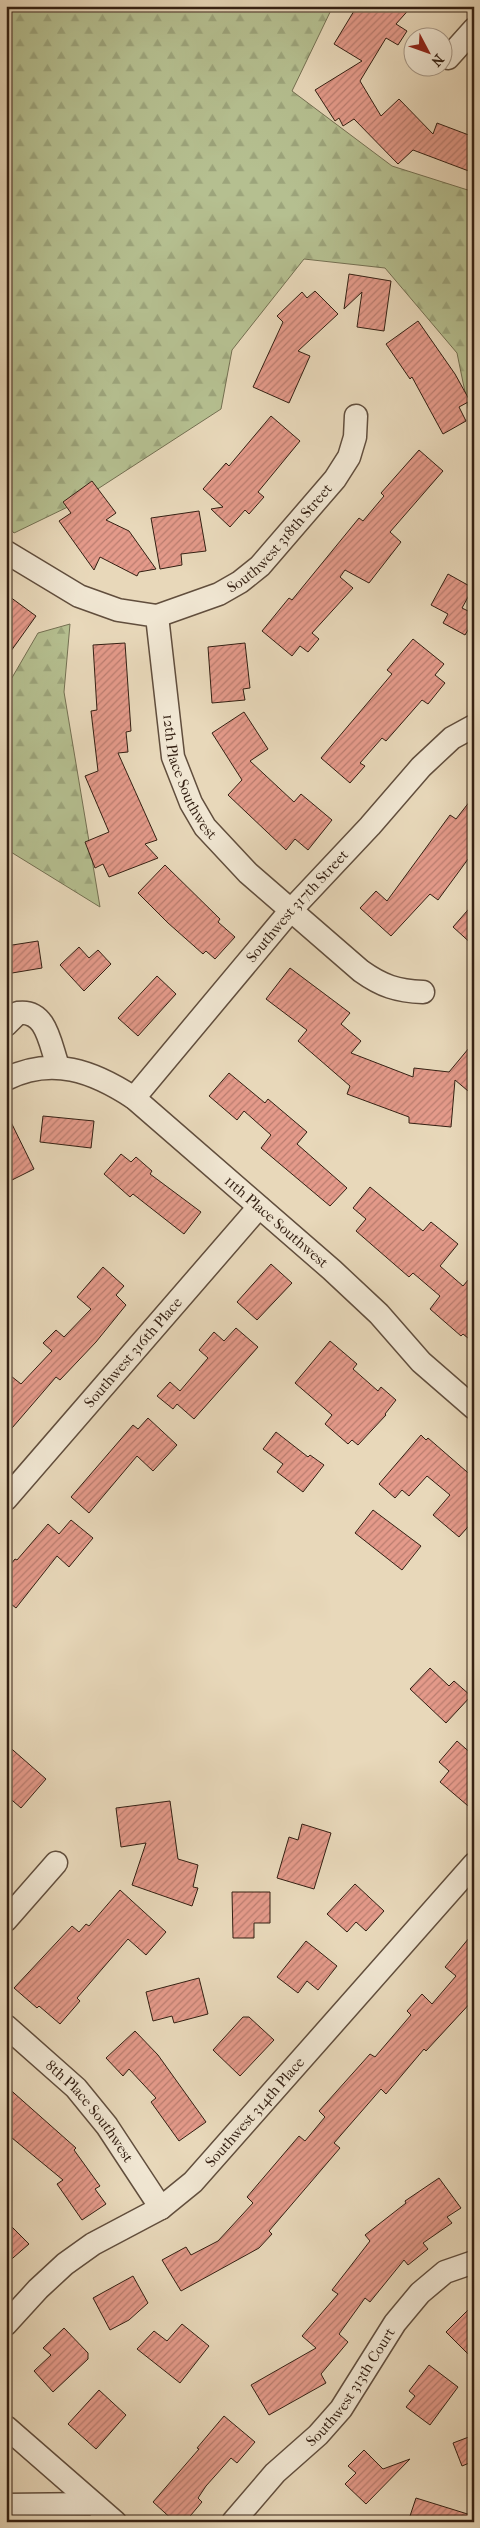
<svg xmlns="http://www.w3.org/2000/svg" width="480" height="2528" viewBox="0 0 480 2528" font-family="'IM FELL French Canon',serif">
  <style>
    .forest { fill: url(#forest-firs); stroke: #747052 }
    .building { fill: url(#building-hatch); stroke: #342013 }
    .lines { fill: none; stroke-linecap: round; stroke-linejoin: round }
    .minor-casing { stroke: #614e3d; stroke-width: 25 }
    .minor { stroke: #f0e6d2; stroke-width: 22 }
    .labels { text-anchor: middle; stroke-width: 4; stroke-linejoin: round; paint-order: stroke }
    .street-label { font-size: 15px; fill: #342013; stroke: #f0e6d2 }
  </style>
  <defs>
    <pattern id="forest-firs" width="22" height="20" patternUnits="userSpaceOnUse" patternTransform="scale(1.25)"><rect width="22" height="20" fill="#b5bf90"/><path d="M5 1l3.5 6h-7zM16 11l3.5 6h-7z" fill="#9ca47b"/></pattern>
    <pattern id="building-hatch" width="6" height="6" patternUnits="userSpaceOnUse" patternTransform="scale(1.25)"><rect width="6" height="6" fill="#e49a8a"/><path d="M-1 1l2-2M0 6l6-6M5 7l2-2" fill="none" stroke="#ba7d70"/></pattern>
  </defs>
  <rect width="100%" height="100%" fill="#e8d8ba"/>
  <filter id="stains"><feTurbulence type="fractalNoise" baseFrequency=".004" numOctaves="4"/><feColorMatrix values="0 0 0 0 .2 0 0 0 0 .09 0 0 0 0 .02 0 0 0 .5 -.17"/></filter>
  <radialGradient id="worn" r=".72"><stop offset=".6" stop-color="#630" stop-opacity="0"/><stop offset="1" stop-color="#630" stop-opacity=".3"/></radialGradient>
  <path class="forest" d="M6 6H333L292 91 392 166 474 192V436L457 353 385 268 304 259 232 350 221 409 76 503 14 533 6 524Z
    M70 624 64 692 100 907 6 849V688L38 633Z"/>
  <path class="building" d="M357 6H412L396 24 407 31 398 45 386 38 360 81 381 116 399 99 433 134 437 123 474 137V173L413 150 398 164 354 119 343 126 339 118 335 121 315 90 362 61 334 44Z
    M349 274 391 281 384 331 357 327 362 292 344 309Z
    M315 291 338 314 298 351 310 356 289 403 253 387 283 322 277 316 302 292 307 298Z
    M418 321 455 374 470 401 459 407 466 421 443 434 412 377 410 379 386 344Z
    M271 416 300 441 258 492 264 497 249 514 245 510 230 527 211 509 223 507 203 489 226 463 229 466Z
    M419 450 443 471 390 532 401 542 369 583 345 570 340 577 353 588 312 633 319 639 308 652 300 646 292 656 262 631 289 598 292 600 359 518 363 521 384 496 381 493Z
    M92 481 116 513 106 520 129 531 156 569 139 572 137 576 100 557 94 570 59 521 71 513 63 502Z
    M199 511 206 551 181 554 182 565 160 569 151 518Z
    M448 574 473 588 462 608 474 614V620L465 635 443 623 448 614 431 605Z
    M6 594 36 616 6 658Z
    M413 639 444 664 435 675 445 683 428 704 422 700 386 741 382 738 360 763 365 766 350 783 321 758 392 674 387 670Z
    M125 643 131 731 126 732 128 752 118 753 157 840 145 844 158 858 109 877 103 864 95 868 85 842 109 832 85 776 98 771 91 711 97 710 93 645Z
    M245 643 250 688 243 689 245 700 212 703 208 647Z
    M244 712 268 749 250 761 294 802 301 794 332 820 308 850 295 839 286 850 228 795 242 780 212 733Z
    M474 796V851L438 900 430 894 391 936 360 908 376 891 387 901 450 815 456 819Z
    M165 865 220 919 218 922 235 937 215 959 206 951 203 954 168 923 138 893Z
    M474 903V946L453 927Z
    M38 941 42 968 6 974V946Z
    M79 947 89 958 98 950 111 964 84 991 60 965Z
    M290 968 350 1013 341 1024 361 1041 351 1053 413 1077 414 1068 449 1072 474 1042V1096L455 1080 451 1127 409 1123V1117L347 1094 350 1086 298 1041 307 1030 266 999Z
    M157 976 176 994 138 1036 118 1018Z
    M229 1073 265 1103 268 1099 307 1132 297 1144 347 1188 330 1206 261 1148 271 1135 244 1111 237 1120 209 1096Z
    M6 1112 34 1169 6 1183Z
    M43 1116 94 1121 91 1148 40 1142Z
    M121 1154 131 1162 136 1157 152 1171 150 1174 201 1212 184 1234 133 1194 130 1197 104 1174Z
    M370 1187 423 1231 431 1222 458 1244 440 1266 463 1286 474 1273V1343L463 1334 461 1336 430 1309 440 1296 413 1273 409 1277 356 1231 366 1219 353 1208Z
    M271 1264 292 1283 257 1320 237 1302Z
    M103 1267 124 1286 116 1295 126 1305 96 1342 60 1380 56 1377 6 1435V1372L21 1384 52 1351 43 1343 56 1330 64 1337 91 1309 77 1297Z
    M236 1328 258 1347 194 1419 177 1404 173 1409 157 1396 170 1382 180 1391 208 1358 199 1350 214 1332 224 1341Z
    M330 1341 357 1364 353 1369 378 1391 381 1387 396 1400 385 1414 386 1415 358 1445 352 1440 348 1444 325 1424 332 1415 295 1383Z
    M148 1418 177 1445 153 1471 137 1456 89 1513 71 1497 133 1425 138 1429Z
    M276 1432 308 1457 310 1455 324 1465 303 1492 277 1472 283 1464 263 1449Z
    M421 1435 426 1440 428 1438 474 1478V1520L459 1537 433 1515 450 1495 427 1476 409 1496 402 1490 395 1498 379 1484Z
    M373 1510 421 1546 402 1570 355 1533Z
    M71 1520 93 1538 69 1567 57 1556 16 1608 6 1600V1570L15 1559 17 1560 48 1524 59 1534Z
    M430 1668 449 1686 454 1681 471 1696 446 1723 410 1689Z
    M457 1741 474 1756V1811L440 1782 449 1771 439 1762Z
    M6 1744 46 1779 21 1808 6 1795Z
    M170 1801 178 1859 198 1865 193 1887 198 1888 192 1906 132 1885 146 1843 121 1847 116 1808Z
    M302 1824 331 1833 314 1889 277 1878 289 1837 298 1840Z
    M355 1884 384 1911 366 1931 356 1922 347 1932 327 1914Z
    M120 1890 166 1932 146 1955 128 1939 77 1998 80 2001 60 2024 39 2006 37 2008 14 1988 72 1926 79 1932 86 1924 89 1926Z
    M232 1892H270V1923H254V1938H233Z
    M474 1932V1999L426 2051 424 2049 386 2094 381 2089 334 2143 340 2148 269 2231 272 2234 259 2248 181 2291 162 2260 186 2247 191 2255 218 2241 253 2203 247 2197 299 2136 305 2141 325 2117 319 2111 370 2054 375 2057 411 2015 407 2011 422 1994 432 2004 456 1976 445 1967Z
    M306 1941 337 1966 318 1990 307 1981 298 1993 277 1977Z
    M199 1978 208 2014 174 2023 172 2016 153 2021 146 1992Z
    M243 2017H249L274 2040 240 2076 213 2050Z
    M135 2031 158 2055 206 2122 179 2141 151 2102 156 2098 129 2069 123 2076 106 2058Z
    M6 2086 76 2148 74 2150 100 2186 95 2189 106 2204 82 2220 57 2184 63 2180 6 2133Z
    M439 2178 461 2208 447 2217 452 2223 423 2243 428 2249 408 2265 404 2260 370 2302 365 2298 339 2334 348 2342 321 2374 326 2383 269 2415 251 2385 316 2348 302 2336 338 2294 332 2290 370 2241 365 2235 406 2203 405 2201Z
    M6 2221 29 2244 6 2264Z
    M133 2276 148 2303 129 2320 110 2330 93 2298Z
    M474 2304V2360L446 2332Z
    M182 2324 209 2346 180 2383 137 2349 154 2331 167 2341Z
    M64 2328 88 2353V2359L53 2392 34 2371 51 2355 43 2348Z
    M429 2365 458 2387 430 2425 406 2407 415 2396 409 2391Z
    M99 2390 126 2415 96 2449 68 2424Z
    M224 2416 255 2442 237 2463 231 2458 206 2486 198 2498 202 2502 185 2522H175L153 2502 199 2449 197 2448Z
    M474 2435V2461L462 2466 453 2443Z
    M364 2450 383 2469 410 2459 366 2504 345 2484 356 2473 348 2466Z
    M416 2498 474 2516V2522H408Z"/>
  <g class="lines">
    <g class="minor-casing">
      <g id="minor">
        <path d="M448 58 474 29"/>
        <path id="s1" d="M6 552 79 596 118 610 157 616 173 757 191 803 205 827 248 873 361 971C382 986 397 991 423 992"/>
        <path id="s2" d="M157 616 219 594 240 582 260 566 335 479 349 457 355 437 356 416"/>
        <path d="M6 1025 18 1013C47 1009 50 1045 58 1066"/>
        <path id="s3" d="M6 1079C52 1056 93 1071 134 1098L332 1270 379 1314 421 1362 474 1408"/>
        <path id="s4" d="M134 1098 291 910 370 826 421 767 452 738 474 726"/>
        <path id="s5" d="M6 1499 259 1207"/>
        <path d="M6 1920 56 1863"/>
        <path id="s6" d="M6 2026 76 2088 107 2126 161 2208"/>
        <path id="s7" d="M6 2324 38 2289 65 2264 93 2244 161 2208 193 2182 474 1864"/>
        <path d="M6 2427 115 2522"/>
        <path d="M6 2505 94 2504"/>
        <path id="s8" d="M233 2522 275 2473 318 2435 341 2409 395 2323 420 2293 445 2272 474 2262"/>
      </g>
    </g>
    <use href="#minor" class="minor"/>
  </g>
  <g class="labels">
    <g class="street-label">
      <text dy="5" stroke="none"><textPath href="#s2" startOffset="149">Southwest 318th Street</textPath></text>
      <text dy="5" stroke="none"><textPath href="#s1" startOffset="332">12th Place Southwest</textPath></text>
      <text dy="5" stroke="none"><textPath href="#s4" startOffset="252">Southwest 317th Street</textPath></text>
      <text dy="5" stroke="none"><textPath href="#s3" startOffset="325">11th Place Southwest</textPath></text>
      <text dy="5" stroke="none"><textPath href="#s5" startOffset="194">Southwest 316th Place</textPath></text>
      <text dy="5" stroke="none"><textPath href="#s7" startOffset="330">Southwest 314th Place</textPath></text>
      <text dy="5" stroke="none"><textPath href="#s6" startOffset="120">8th Place Southwest</textPath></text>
      <text dy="5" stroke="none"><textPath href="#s8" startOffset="180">Southwest 313th Court</textPath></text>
    </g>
  </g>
  <rect width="480" height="2528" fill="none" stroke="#e8d8ba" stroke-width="25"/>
  <rect x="8" y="8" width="465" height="2513" fill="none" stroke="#342013" stroke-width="2.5"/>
  <rect x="12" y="12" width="455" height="2503" fill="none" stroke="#342013"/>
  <g transform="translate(428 52) rotate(131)"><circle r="24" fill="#f0e6d2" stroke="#a59786"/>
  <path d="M0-4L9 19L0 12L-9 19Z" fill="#8f2418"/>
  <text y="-8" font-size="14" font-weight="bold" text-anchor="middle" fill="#342013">N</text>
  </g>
  <rect width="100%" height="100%" filter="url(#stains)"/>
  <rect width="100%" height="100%" fill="url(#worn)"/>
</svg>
